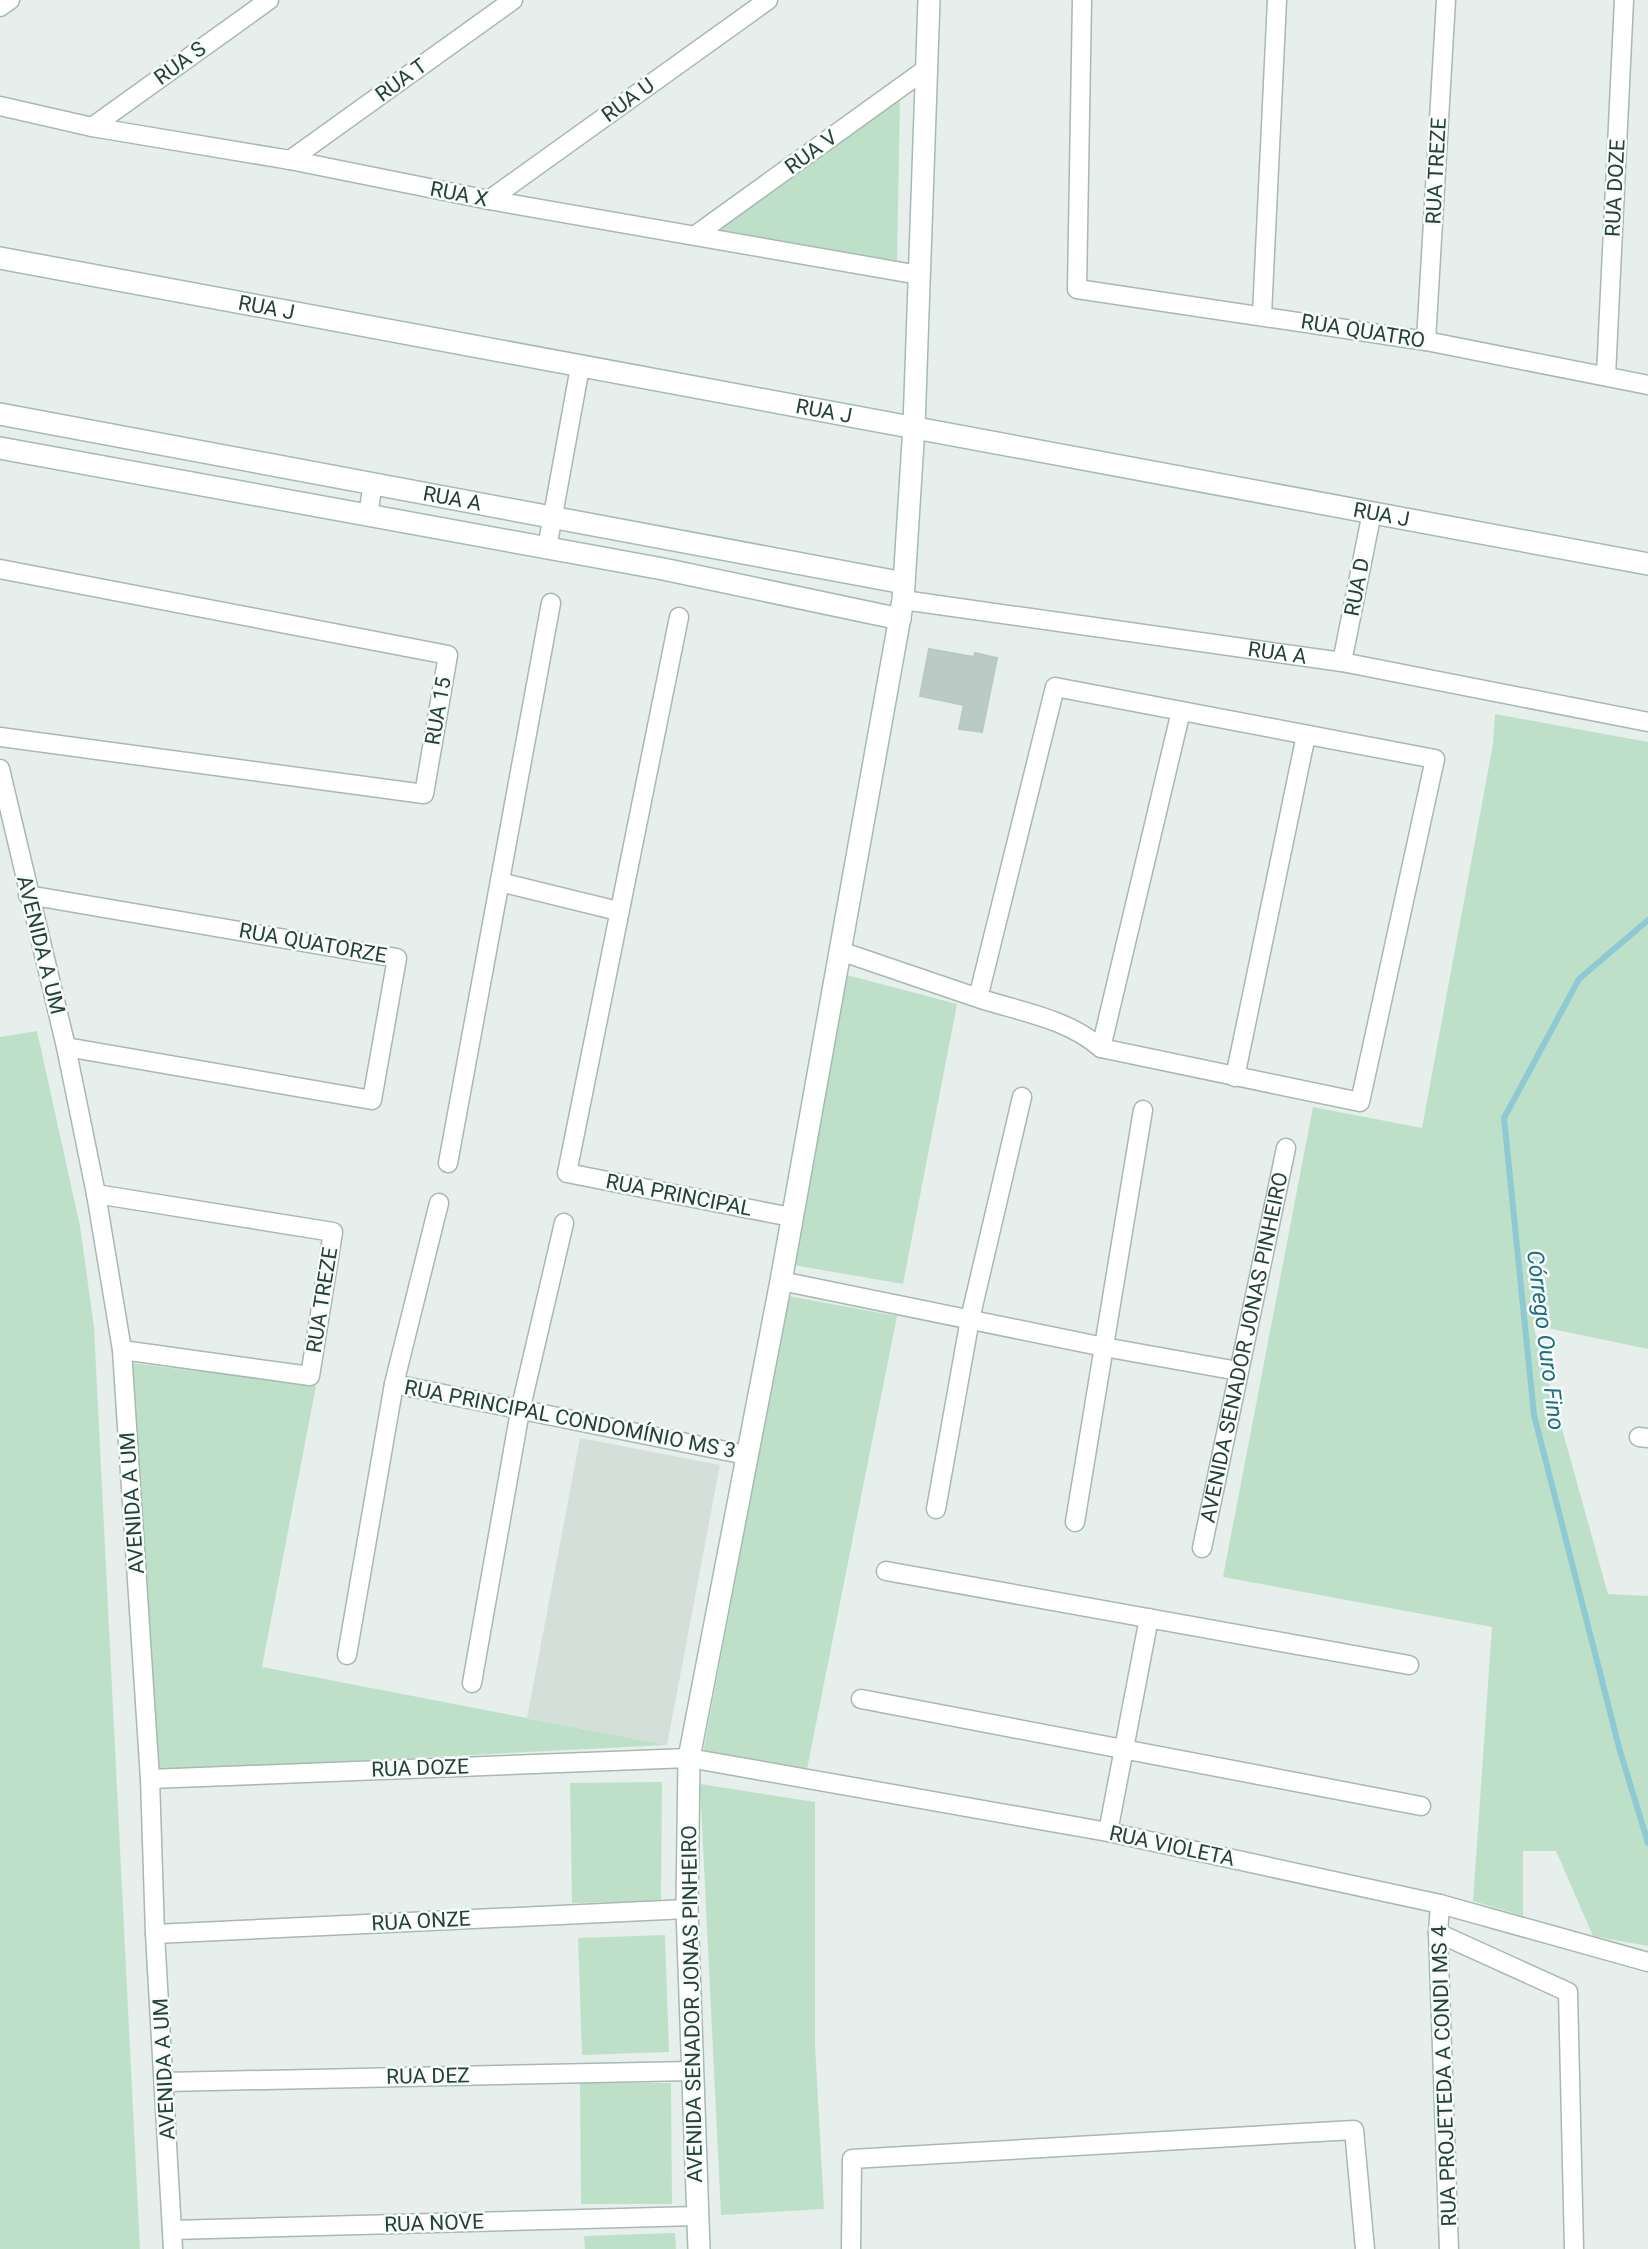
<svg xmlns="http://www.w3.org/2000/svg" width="1648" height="2249" viewBox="0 0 1648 2249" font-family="Roboto,sans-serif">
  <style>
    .built { fill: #d4dfda }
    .green { fill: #bfe0c8 }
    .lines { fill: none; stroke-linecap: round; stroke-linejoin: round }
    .stream { stroke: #8ec9d4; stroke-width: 6 }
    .building { fill: #bbcac4; stroke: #b8c9c2; stroke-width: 2 }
    .street-casing { stroke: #a8b8b2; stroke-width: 21 }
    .secondary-casing { stroke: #a4bbb3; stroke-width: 24 }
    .street { stroke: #fff; stroke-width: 18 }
    .secondary { stroke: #fff; stroke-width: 21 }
    .labels { text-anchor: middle; stroke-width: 5; stroke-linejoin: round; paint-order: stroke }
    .street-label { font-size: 21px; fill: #24423a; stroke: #f7fbf9 }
    .water-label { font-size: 23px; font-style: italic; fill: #1c6f80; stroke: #f7fbf9 }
  </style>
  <rect width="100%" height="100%" fill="#e6efeb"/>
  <path class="built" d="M580 1438 720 1465 667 1745 527 1718Z"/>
  <path class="green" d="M900 97 897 263 713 231Z
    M1495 714 1648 742V1349L1533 1325 1608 1594 1648 1596V1946L1593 1936 1556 1851H1523V1916L1473 1901 1492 1627 1223 1577 1313 1107 1422 1128 1493 744Z
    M847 975 957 1004 903 1284 793 1265Z
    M37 1031 80 1226 94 1327 140 2249H0V1037Z
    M788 1296 897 1316 807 1769 703 1753Z
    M131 1363 316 1386 262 1667 667 1745 158 1771Z
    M662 1782 661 1901 572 1903 570 1783Z
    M700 1784 815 1802V2045L824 2209 721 2215Z
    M665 1935 669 2052 582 2055 578 1938Z
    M580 2083H671L672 2204H581Z
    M675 2233 676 2249H585L584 2236Z"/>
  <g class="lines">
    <path class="stream" d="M1648 920 1579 979 1504 1118 1534 1415 1620 1751 1648 1843"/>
  </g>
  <path class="building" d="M929 649 974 657 975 653 997 658 982 732 959 729 964 705 920 696Z"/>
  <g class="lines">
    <g class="street-casing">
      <g id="street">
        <path d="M1082 0 1077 289 1426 341 1648 385"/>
        <path d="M0 7 10 0"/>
        <path d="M0 106 92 127 290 160 489 200 919 275"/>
        <path d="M92 127 269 0"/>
        <path d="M290 160 513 0"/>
        <path d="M489 200 768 0"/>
        <path d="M697 234 926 69"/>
        <path d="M1262 315 1277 0"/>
        <path d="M1426 341 1446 0"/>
        <path d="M1606 376 1624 0"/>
        <path d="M368 515 373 483"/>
        <path d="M547 548 580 367"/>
        <path d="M0 569 448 655 424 794 0 737"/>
        <path id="s1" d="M903 600 1342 662 1648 722"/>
        <path d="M679 617 567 1173 791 1217"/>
        <path d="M1342 662 1372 512"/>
        <path d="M0 769 66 1047 96 1194 122 1350 150 1779 155 1934 173 2249"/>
        <path d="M500 882 618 911"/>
        <path d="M28 895 397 958 372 1100 66 1047"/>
        <path d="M840 951 978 998C1021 1012 1066 1018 1101 1048L1360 1102 1435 759 1055 687 978 998"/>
        <path d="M1101 1048 1181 711"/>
        <path d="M1235 1077 1306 735"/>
        <path d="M448 1163 551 603"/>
        <path d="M96 1194 333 1232 310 1376 122 1350"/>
        <path d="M781 1281 1104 1347 1238 1371"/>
        <path d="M394 1384 746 1455"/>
        <path d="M1639 1437 1648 1438"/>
        <path d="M936 1509 970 1319 1022 1097"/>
        <path d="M1075 1522 1143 1110"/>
        <path id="s2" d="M1202 1548 1286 1148"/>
        <path d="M886 1571 1409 1665"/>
        <path d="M347 1655 394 1384 439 1203"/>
        <path d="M472 1683 520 1411 564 1223"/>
        <path d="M861 1699 1421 1806"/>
        <path d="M150 1779 689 1758 1108 1832 1440 1904 1648 1962"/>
        <path d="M1108 1832 1149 1618"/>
        <path d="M1440 1904 1438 1933 1449 2249"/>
        <path d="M1438 1933 1568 1992 1574 2249"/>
        <path d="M155 1934 687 1909"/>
        <path d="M165 2082 691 2071"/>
        <path d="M172 2230 696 2216"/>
        <path d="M851 2249 852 2159 1354 2130 1365 2249"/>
      </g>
    </g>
    <g class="secondary-casing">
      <g id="secondary">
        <path id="s3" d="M0 258 1648 564"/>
        <path id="s4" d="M0 414 904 583"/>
        <path d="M0 448 663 569 900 619"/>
        <path d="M699 2249 687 1909 689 1758 781 1281 903 600 914 426 929 0"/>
      </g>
    </g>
    <use href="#street" class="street"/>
    <use href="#secondary" class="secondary"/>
  </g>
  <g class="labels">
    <g class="street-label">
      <text transform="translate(180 63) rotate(-36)" y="7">RUA S</text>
      <text transform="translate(401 80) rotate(-36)" y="7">RUA T</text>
      <text transform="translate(628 100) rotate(-36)" y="7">RUA U</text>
      <text transform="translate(811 152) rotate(-36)" y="7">RUA V</text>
      <text transform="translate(1436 171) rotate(-87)" y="7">RUA TREZE</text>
      <text transform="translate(1615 188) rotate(-87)" y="7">RUA DOZE</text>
      <text transform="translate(459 194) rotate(11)" y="7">RUA X</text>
      <text dy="7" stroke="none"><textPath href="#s3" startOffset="271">RUA J</textPath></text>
      <text transform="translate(1363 331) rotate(9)" y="7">RUA QUATRO</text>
      <text dy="7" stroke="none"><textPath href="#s3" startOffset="838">RUA J</textPath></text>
      <text dy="7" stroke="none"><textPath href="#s4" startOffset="460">RUA A</textPath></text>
      <text dy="7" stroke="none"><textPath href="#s3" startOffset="1405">RUA J</textPath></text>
      <text transform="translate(1357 587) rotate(-79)" y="7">RUA D</text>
      <text dy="7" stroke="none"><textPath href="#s1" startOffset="378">RUA A</textPath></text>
      <text transform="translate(438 711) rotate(-80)" y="7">RUA 15</text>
      <text transform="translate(313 943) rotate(10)" y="7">RUA QUATORZE</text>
      <text transform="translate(41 945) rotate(76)" y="7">AVENIDA A UM</text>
      <text transform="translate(679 1195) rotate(11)" y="7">RUA PRINCIPAL</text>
      <text transform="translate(322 1300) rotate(-81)" y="7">RUA TREZE</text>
      <text dy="7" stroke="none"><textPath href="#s2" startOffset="205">AVENIDA SENADOR JONAS PINHEIRO</textPath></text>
      <text transform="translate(570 1419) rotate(11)" y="7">RUA PRINCIPAL CONDOMÍNIO MS 3</text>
      <text transform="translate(132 1503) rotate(-94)" y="7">AVENIDA A UM</text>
      <text transform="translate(420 1768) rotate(-2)" y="7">RUA DOZE</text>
      <text transform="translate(1172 1846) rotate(12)" y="7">RUA VIOLETA</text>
      <text transform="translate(421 1921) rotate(-3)" y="7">RUA ONZE</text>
      <text transform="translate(692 2004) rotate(-91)" y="7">AVENIDA SENADOR JONAS PINHEIRO</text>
      <text transform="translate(164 2069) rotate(-93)" y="7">AVENIDA A UM</text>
      <text transform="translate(428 2076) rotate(-1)" y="7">RUA DEZ</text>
      <text transform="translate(1444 2076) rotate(-92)" y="7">RUA PROJETEDA A CONDI MS 4</text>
      <text transform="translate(434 2223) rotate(-2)" y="7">RUA NOVE</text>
    </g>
    <g class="water-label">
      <text transform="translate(1546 1340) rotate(83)" y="8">Córrego Ouro Fino</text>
    </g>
  </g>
</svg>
